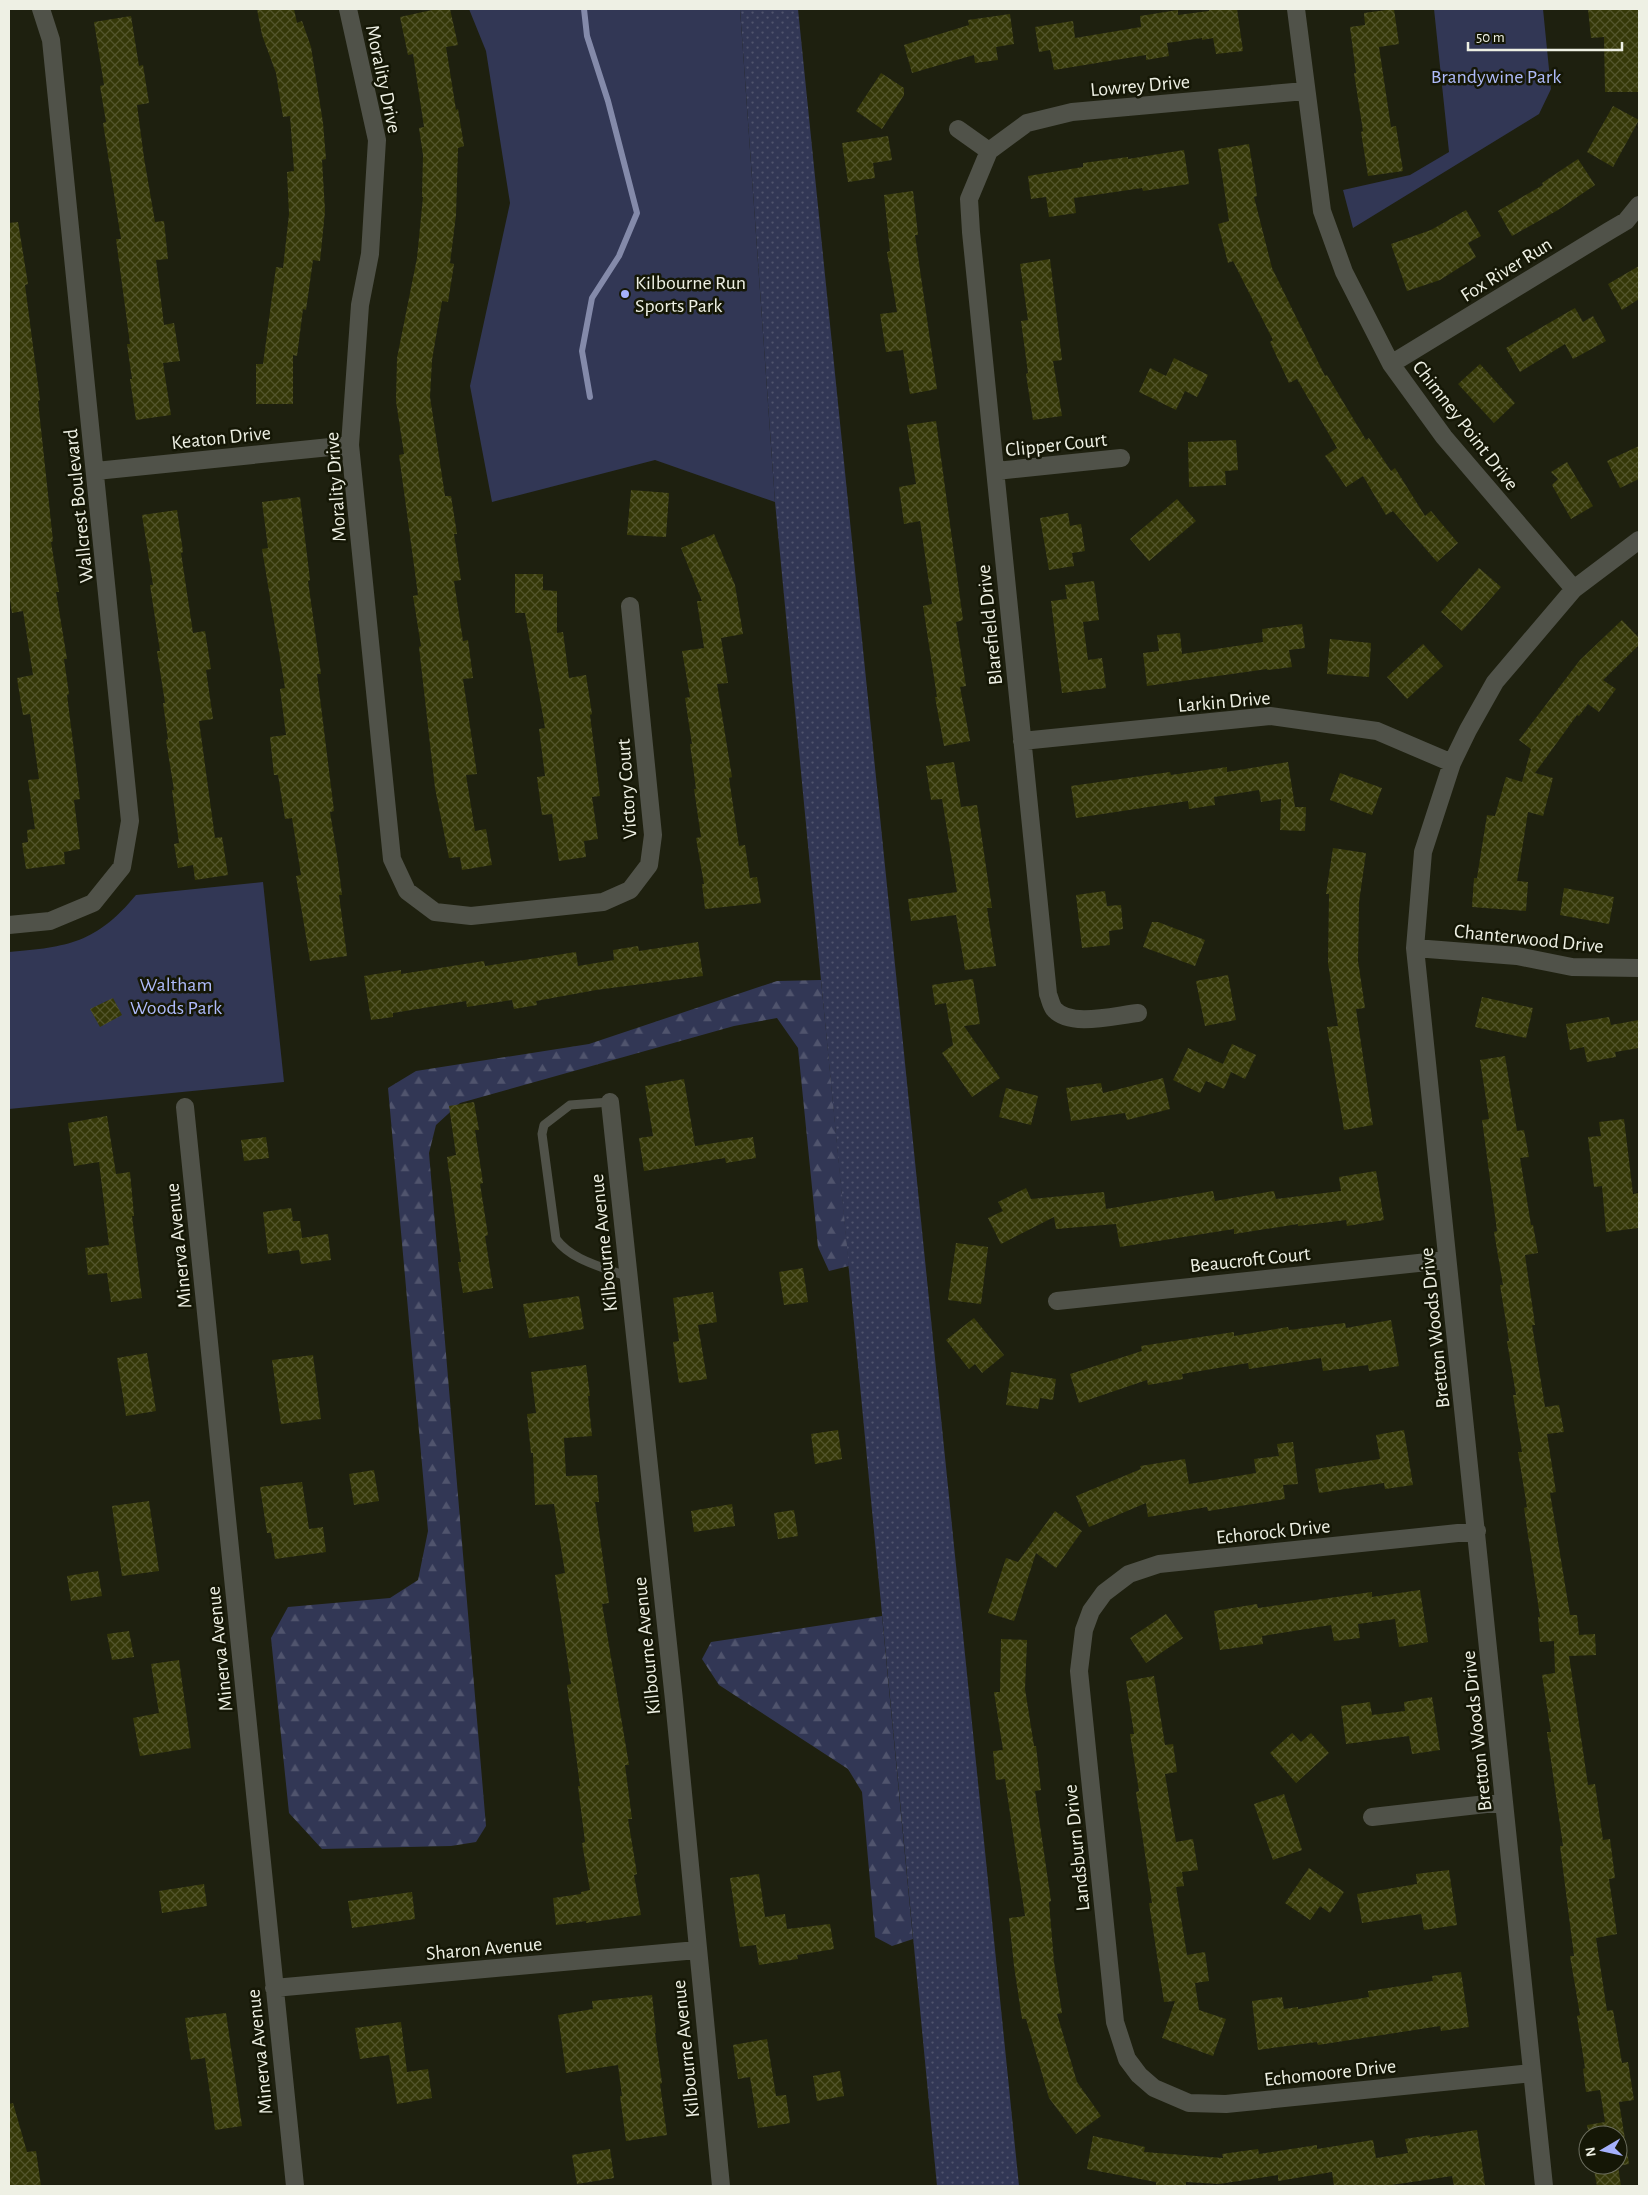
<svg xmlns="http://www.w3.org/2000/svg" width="1648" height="2195" viewBox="0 0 1648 2195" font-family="'Alegreya Sans',sans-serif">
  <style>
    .grass { fill: url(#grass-dots) }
    .forest { fill: url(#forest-firs) }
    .green { fill: #323755 }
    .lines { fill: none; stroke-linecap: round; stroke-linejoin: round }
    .stream { stroke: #848aaa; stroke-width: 6 }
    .building { fill: url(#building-cross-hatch) }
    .service { stroke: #505249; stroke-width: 9 }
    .minor { stroke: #505249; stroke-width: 18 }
    .poi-dot { fill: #a5b1fc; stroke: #151706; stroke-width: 2 }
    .labels { text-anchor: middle; stroke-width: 5; stroke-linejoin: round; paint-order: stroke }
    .park-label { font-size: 20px; fill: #afbbfa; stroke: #151706 }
    .street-label { font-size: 20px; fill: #eef0e4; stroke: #151706 }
    .poi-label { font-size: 20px; fill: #eef0e4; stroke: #151706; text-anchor: start }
  </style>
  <defs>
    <pattern id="grass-dots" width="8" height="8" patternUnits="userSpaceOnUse" patternTransform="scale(1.25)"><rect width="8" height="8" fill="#323755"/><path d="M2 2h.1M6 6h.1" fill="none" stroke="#50546d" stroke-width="1.8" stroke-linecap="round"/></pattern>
    <pattern id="forest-firs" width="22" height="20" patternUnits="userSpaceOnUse" patternTransform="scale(1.25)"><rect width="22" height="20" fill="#323755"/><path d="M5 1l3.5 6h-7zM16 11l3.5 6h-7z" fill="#50546d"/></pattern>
    <pattern id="building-cross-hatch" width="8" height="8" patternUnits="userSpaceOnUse" patternTransform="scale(1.25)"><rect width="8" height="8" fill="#353808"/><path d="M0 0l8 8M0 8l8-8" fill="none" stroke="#53552c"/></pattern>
  </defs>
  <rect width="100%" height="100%" fill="#1e200f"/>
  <path class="grass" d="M740 9H798L1019 2186H937L775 502Z"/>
  <path class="forest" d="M821 980 849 1266 829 1271 818 1247 798 1048 777 1018 734 1026 460 1103 436 1125 429 1153 486 1826 476 1842 451 1846 322 1849 289 1813 271 1638 288 1607 390 1598 418 1580 428 1531 388 1088 416 1071 589 1044 777 981Z
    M882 1616 913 1939 892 1946 875 1937 862 1792 848 1769 719 1685 702 1659 711 1642Z"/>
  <path class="green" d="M469 9H740L775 502 655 460 492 502 470 386 510 203 486 51Z
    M1434 9H1543L1551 89 1539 114 1353 228 1343 190 1410 175 1449 152Z
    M263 882 284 1082 9 1109V952C68 947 96 943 136 895Z"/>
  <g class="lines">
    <path class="stream" d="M584 9 587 36 608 101 637 213 619 256 592 298 582 351 590 397"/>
  </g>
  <path class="building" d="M257 9H294L297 23 302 21 311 47 323 123 326 159 322 160 325 211 320 261 313 260 306 310 303 309 297 356 293 355V404H256V364H263L276 267 283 268 289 214 287 172 294 171 290 116 283 117 276 73 262 35Z
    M437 9H450L458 45 446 47 456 110 458 109 464 146 458 148 456 215 450 263 454 264 448 302 442 301 432 360 430 397 445 496H451L457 534H454L461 580 454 581 463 641 468 640 473 678 463 679 477 774 466 775 475 831 486 829 492 865 462 870 460 857 449 858 435 788 419 647 421 646 413 596 418 595 399 455 404 454 396 401 397 358 417 258 423 197H422L423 155 419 128 424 127 413 54 408 55 400 17Z
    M1209 9H1237L1243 51 1216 54 1213 38 1202 40V38L1167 43 1169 56 1146 60V55L1054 70 1050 50 1039 52 1035 27 1073 21 1075 38 1141 27 1140 16 1178 10V15L1209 11Z
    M1394 9 1399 44 1379 47 1391 127 1396 126 1403 171 1368 176 1361 132 1363 131 1354 73H1356L1350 27 1365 25 1364 13Z
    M1588 9H1638L1639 92H1605L1604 37 1591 38Z
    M1010 14 1014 44 996 47 998 60 975 63 974 55 912 73 904 45 969 25 968 20Z
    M131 16 139 66 143 65 149 103 137 105 144 158 155 222 164 221 168 259 156 260 164 325 174 323 180 361 163 363 171 415 136 420 130 379H132L127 344H130L116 239H121L103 123 106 122 100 86 104 85 94 22Z
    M881 73 904 88V95L882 129 856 111Z
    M1613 106 1639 120 1613 167 1587 152Z
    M888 136 892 160 873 163 875 178 848 182 842 143Z
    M1249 144 1257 196 1254 197 1272 268 1325 376 1327 375 1366 440 1369 438 1391 471 1395 468 1425 516 1431 511 1458 543 1437 562 1393 511 1386 515 1363 476 1346 487 1325 456 1337 448 1297 379 1289 383 1270 342 1273 340 1233 261 1228 263 1218 224 1229 221 1218 149Z
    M1184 150 1189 184 1143 191 1142 188 1074 198 1076 213 1049 217 1046 197 1031 199 1028 176 1083 167V163L1128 157V159Z
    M1578 159 1595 185 1558 210 1512 236 1498 211 1543 185 1542 183Z
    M913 191 918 235H915L937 389 910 394 903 350 886 352 880 314 897 312 887 252 890 251 884 195Z
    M1466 210 1481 236 1468 243 1476 257 1440 280 1407 291 1391 244 1431 230Z
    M18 222 28 284 25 285 40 400 38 401 53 541 51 542 59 592H56L67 659H64L69 694 67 695 80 799 74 800 80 849 64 852 65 864 26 869 22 843 28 842 27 830 35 829 28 780 39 779 30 714 23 715 17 678 33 675 23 611 12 613 9 593V223Z
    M1050 259 1062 360 1053 361 1062 416 1033 420 1026 374 1028 373 1021 321 1028 320 1020 264Z
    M1639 266V299L1622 310 1608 284Z
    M1575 308 1583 322 1593 316 1606 341 1573 359 1565 344 1520 372 1506 348Z
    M1174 358 1208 375 1197 397 1185 391 1176 410 1139 392 1150 368 1166 376Z
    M1480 364 1515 403 1494 423 1458 384Z
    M936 421 963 620 956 622 966 686 960 687 970 741 944 746 935 697H937L923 606 932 604 920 521 904 524 899 487 916 484 907 425Z
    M1236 440 1238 470 1225 471 1226 485 1189 487 1188 442Z
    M1639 446V479L1620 488 1607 461Z
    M1567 462 1593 506 1571 519 1552 485 1558 479 1551 472Z
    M631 490 669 493 666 537 627 535Z
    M300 497 310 580 308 581 321 674H317L334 811 330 812 338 862 342 895H339L347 956 310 961 296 876 301 875 292 818 285 819 278 775H274L270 737 286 735 280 689 285 688 262 549 268 548 262 502Z
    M1177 499 1196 521 1149 561 1130 539Z
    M177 510 183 552 181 553 193 633 205 631 211 669 206 670 213 719 199 721 215 838 222 837 228 875 195 880 193 865 178 868 174 844 179 843 172 790H174L166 740 168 739 163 703H165L157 651H160L150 585H153L142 515Z
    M1068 513 1070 526 1081 524 1085 551 1072 553 1074 566 1049 570 1040 518Z
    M714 534 735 585 743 634 721 638 728 683 717 684 732 777 729 778 739 846 745 845 750 878 757 877 761 903 705 909 702 884H704L696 838 701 837 694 789H696L690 744H692L685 698 690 697 682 651 704 648 697 601H702L681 548Z
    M1479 568 1501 587 1462 631 1441 612Z
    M515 574H543V590L557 591V633L563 632 569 678 586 675 592 714 590 715 600 796 592 797 598 839 584 841 586 857 559 861 552 814 542 815 537 777 545 776 539 729 545 728 525 613H515Z
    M1094 581 1099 620 1083 622 1088 660 1102 658 1106 688 1062 693 1051 601 1067 599 1065 585Z
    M1622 620 1639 638V645L1603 680 1616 689 1599 712 1588 704 1579 716 1577 715 1535 773 1553 778 1543 816 1528 812 1517 881 1528 882 1526 911 1472 907 1474 878H1477L1487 815 1495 816 1506 777 1522 782 1531 749 1519 740 1580 660Z
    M1302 624 1305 648 1289 650 1292 667 1267 670V669L1147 686 1143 653 1159 651 1157 635 1180 633 1182 654 1263 642 1262 629Z
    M1330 639 1371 643 1369 677 1327 674Z
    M1423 644 1443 666 1407 699 1387 677Z
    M954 762 961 807 977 805 992 908H987L996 966 965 970 956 915 911 921 908 899 957 892 942 799 931 800 926 766Z
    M1288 762 1295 807H1306L1305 831 1280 830 1281 799 1261 802 1259 790 1214 797 1215 805 1189 809 1188 801 1076 818 1071 786 1170 772 1171 775 1227 767V772Z
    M1340 773 1382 788 1372 815 1330 800Z
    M1333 848 1366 853 1359 902 1358 961 1365 1008 1356 1009 1373 1125 1344 1130 1327 1027 1338 1026 1328 963 1329 894H1326Z
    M1564 888 1614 897 1609 924 1560 915Z
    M1105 891 1107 906 1121 905 1123 929 1109 931 1110 945 1082 948 1076 895Z
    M1152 922H1158L1205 940 1195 966 1143 947Z
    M698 942 703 976 596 990 536 1001 537 1005 514 1009 512 1000 467 1007 466 1001 393 1013V1017L371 1020 364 976 401 970V974L484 961 485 966 576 952 578 966 614 960 613 950 638 946 639 951Z
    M1228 975 1236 1020 1205 1026 1196 981Z
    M973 979 980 1024 964 1026 1000 1078 972 1097 942 1053 953 1045 946 1003 935 1005 932 985Z
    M1482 997 1533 1008 1526 1038 1475 1027Z
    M113 998 122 1015 100 1027 90 1009Z
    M1609 1017 1611 1025 1639 1020V1048L1615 1052 1616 1057 1587 1062 1584 1047 1570 1050 1566 1024Z
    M1232 1044 1256 1055 1245 1079 1231 1072 1224 1089 1206 1081 1200 1093 1173 1080 1188 1048 1223 1064Z
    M1505 1056 1517 1131 1524 1130 1529 1157 1520 1158 1531 1225H1533L1538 1253 1525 1255 1535 1325H1532L1545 1407 1559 1405 1564 1432 1547 1434 1556 1492 1550 1493 1570 1615H1577L1579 1635 1595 1634 1596 1655 1569 1656 1588 1785 1595 1784 1603 1840 1610 1839 1615 1878 1609 1879 1617 1934 1596 1938 1607 2011 1613 2010 1622 2063 1628 2062 1634 2100 1619 2102 1629 2164 1618 2166 1621 2186H1597L1593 2165H1618V2135H1589L1587 2125 1605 2122 1600 2090 1586 2092 1583 2069 1585 2068 1577 2016 1580 2015 1570 1956H1574L1560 1846H1563L1547 1732H1551L1542 1675 1555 1673 1554 1641 1540 1642 1538 1617H1540L1524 1508 1527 1507 1518 1452H1522L1513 1395H1516L1507 1341H1509L1500 1285H1503L1494 1232 1497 1231 1482 1120 1489 1119 1480 1060Z
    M1163 1078 1170 1109 1127 1120 1125 1113 1071 1121 1066 1088 1101 1083 1103 1093Z
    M684 1079 695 1146 753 1137 756 1158 726 1163 725 1158 644 1171 639 1138 653 1136 645 1086Z
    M1006 1088 1038 1096 1031 1125 999 1117Z
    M474 1102 479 1130H475L483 1183 480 1184 488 1235 485 1236 493 1288 463 1293 458 1262H461L447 1157 456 1155 449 1106Z
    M107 1116 116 1174 130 1172 134 1216H132L142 1298 111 1302 107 1273 88 1275 85 1248 109 1245 99 1162 74 1166 68 1123Z
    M1624 1119 1633 1194 1639 1193V1228L1606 1232 1602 1186 1594 1187 1588 1137 1601 1136 1599 1122Z
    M266 1137 269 1158 244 1161 241 1140Z
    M1376 1171 1384 1220 1347 1226 1346 1220 1298 1226V1224L1234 1234V1229L1120 1247 1116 1224 1056 1229 1054 1217 1001 1244 988 1218 1003 1211 998 1202 1026 1188 1031 1199 1104 1192 1106 1209 1213 1191 1215 1201 1274 1191 1276 1199 1341 1191 1339 1177Z
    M291 1208 293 1221H300L302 1238 328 1234 331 1260 301 1264 299 1250 268 1254 263 1212Z
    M956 1243 988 1247 981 1304 948 1300Z
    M803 1268 808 1302 784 1305 779 1272Z
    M713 1292 717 1322 698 1325 707 1379 679 1383 673 1342 679 1341 673 1298Z
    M579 1296 584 1329 529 1338 523 1304Z
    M974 1318 1004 1355 982 1373 975 1364 969 1369 946 1340Z
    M1391 1320 1399 1366 1369 1371 1368 1365 1323 1371 1321 1358 1249 1369 1248 1363 1182 1374 1183 1379 1148 1385 1147 1380 1079 1403 1070 1374 1142 1351 1141 1346 1234 1332V1336L1288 1327 1289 1330 1345 1323 1346 1328Z
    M147 1353 156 1411 126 1416 117 1358Z
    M313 1355 321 1419 281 1424 272 1360Z
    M586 1365 590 1396H588L592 1436 564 1438 566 1476 597 1475 599 1502H595L609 1603 602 1604 629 1765H625L632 1819H628L637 1874 634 1875 641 1915 586 1923V1921L556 1925 553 1898 581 1894V1892L590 1890 582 1843 585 1842 578 1786H580L567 1685 571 1684 555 1575 565 1573 554 1504 535 1505 533 1453H531L527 1414 536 1413 531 1372Z
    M1011 1372 1056 1379 1053 1400 1040 1398 1038 1409 1006 1405Z
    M838 1430 842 1459 815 1464 811 1434Z
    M1404 1430 1413 1485 1385 1489 1384 1483 1319 1493 1315 1469 1380 1459 1376 1435Z
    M1293 1442 1298 1484 1283 1485 1285 1499 1208 1511 1207 1507 1148 1517 1146 1503 1089 1527 1076 1496 1141 1469 1140 1466 1185 1459 1189 1484 1256 1473 1254 1459 1279 1456 1277 1444Z
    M374 1470 379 1501 354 1505 349 1474Z
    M302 1482 309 1529 323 1527 326 1552 275 1559 271 1533H267L260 1487Z
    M149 1501 159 1571 122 1576 112 1506Z
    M732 1504 735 1526 694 1532 691 1511Z
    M794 1510 798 1536 778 1539 774 1513Z
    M1055 1511 1082 1531 1056 1568 1036 1553 1014 1621 988 1613 1006 1558 1018 1562Z
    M98 1571 102 1596 71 1601 67 1576Z
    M1420 1590 1428 1642 1399 1647 1395 1619 1358 1624 1360 1638 1334 1641 1331 1625 1262 1636 1263 1644 1220 1650 1214 1611 1257 1604 1258 1608 1372 1592V1597Z
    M1166 1614 1183 1638 1146 1663 1130 1638Z
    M129 1631 134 1657 112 1660 107 1634Z
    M1001 1639 1027 1640 1025 1689 1034 1746H1036L1041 1790 1035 1791 1051 1901 1049 1902 1054 1962 1062 2013 1057 2014 1077 2082 1101 2116 1076 2134 1049 2098 1026 2019H1022L1014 1966 1009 1918 1025 1916 1005 1779 996 1780 993 1751 1003 1750 994 1692H1000Z
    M179 1660 191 1748 140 1756 133 1718 159 1713 151 1664Z
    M1154 1676 1165 1745 1173 1744 1177 1772 1165 1774 1176 1842 1193 1839 1198 1870 1182 1872 1184 1886 1176 1887 1187 1955 1205 1952 1209 1981 1195 1983 1199 2010 1226 2019 1213 2056 1162 2038 1175 2001 1164 2002 1149 1903H1152L1136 1792 1139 1791 1130 1734H1134L1126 1681Z
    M1432 1697 1440 1750 1412 1754 1409 1736 1346 1744 1341 1706 1370 1702 1372 1715 1405 1711 1404 1702Z
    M1292 1733 1301 1742 1311 1733 1329 1753 1296 1783 1270 1753Z
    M1284 1794 1302 1850 1273 1860 1254 1804Z
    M1309 1868 1344 1892 1330 1913 1320 1906 1310 1920 1285 1903Z
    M1449 1870 1457 1925 1424 1930 1421 1914 1362 1923 1357 1894 1417 1884 1416 1874Z
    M759 1874 765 1917 785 1914 787 1929 830 1924 834 1949 797 1955 798 1959 759 1965 756 1945 740 1947 730 1878Z
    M204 1884 207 1906 162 1913 159 1891Z
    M412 1892 415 1919 352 1928 348 1901Z
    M1461 1972 1469 2027 1441 2031 1440 2026 1318 2045 1317 2042 1258 2050 1252 2001 1282 1997 1284 2009 1298 2007V2009L1369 1997 1368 1991 1433 1981 1432 1976Z
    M652 1995 656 2033H655L662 2083 660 2084 667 2135 626 2141 620 2096H622L618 2065 566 2073 558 2015 593 2009 592 2001Z
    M226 2013 242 2126 215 2130 205 2058 191 2060 185 2018Z
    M401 2022 407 2072 428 2069 432 2098 397 2104 389 2055 360 2059 355 2028Z
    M767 2039 776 2096 786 2095 790 2123 758 2128 750 2077 738 2079 733 2045Z
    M840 2071 844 2096 817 2101 813 2076Z
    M13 2103 27 2152 36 2151 41 2186H9V2104Z
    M1477 2130 1485 2185 1477 2186H1454L1452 2176 1385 2186H1334L1332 2172 1278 2181V2175L1219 2184 1186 2182V2186H1156V2182L1087 2169 1093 2136 1145 2147 1144 2152 1223 2158 1222 2154 1258 2149 1259 2154 1317 2145V2149L1373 2140 1376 2158 1408 2153 1405 2139 1430 2135V2137Z
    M610 2149 614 2178 577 2184 572 2155Z"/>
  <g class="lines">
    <path class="service" d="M610 1102 570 1105 544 1125 542 1134 556 1239C572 1261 604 1267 628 1277"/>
    <path class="minor" d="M348 9 377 140 370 254 360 305 350 445 392 859 407 891 435 912 471 916 603 902 630 890 649 865 653 835 630 606
      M1296 9 1322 211 1344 272 1391 364 1444 437 1574 589
      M958 129 989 151
      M989 151 969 199 971 232 1048 994C1050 999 1051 1005 1054 1009 1070 1028 1116 1015 1138 1013
      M989 151 1027 123 1072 112 1305 91
      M1391 364 1609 231 1626 221 1639 205
      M96 471 350 445
      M996 471 1121 458
      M1022 741 1270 716 1377 731 1452 763
      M9 925 50 921 93 903 122 867 130 821 51 40 41 9
      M1415 948 1517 956 1572 967 1639 968
      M610 1102 674 1700 721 2186
      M185 1107 295 2186
      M1057 1301 1447 1260
      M1477 1531 1159 1564 1129 1574 1104 1593 1091 1611 1084 1630 1079 1671 1115 2022 1127 2059 1139 2075 1154 2088 1189 2103 1226 2104 1532 2073
      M1372 1817 1504 1802
      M274 1988 697 1950
      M1544 2186 1415 948 1423 852 1452 763 1468 730 1495 682 1574 589 1639 540"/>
  </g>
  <circle class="poi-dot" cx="625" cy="294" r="5"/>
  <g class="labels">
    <g class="park-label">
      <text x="1496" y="83">Brandywine Park</text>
      <text x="176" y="991">Waltham<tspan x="176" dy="23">Woods Park</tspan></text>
    </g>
    <g class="street-label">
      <text transform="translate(384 79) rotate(78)" y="7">Morality Drive</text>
      <text transform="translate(1140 85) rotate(-5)" y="7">Lowrey Drive</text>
      <text transform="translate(1506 269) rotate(-32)" y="7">Fox River Run</text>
      <text transform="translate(1466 425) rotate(52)" y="7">Chimney Point Drive</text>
      <text transform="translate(221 437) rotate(-6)" y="7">Keaton Drive</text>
      <text transform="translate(1056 444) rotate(-6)" y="7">Clipper Court</text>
      <text transform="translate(335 487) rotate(-94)" y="7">Morality Drive</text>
      <text transform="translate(78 506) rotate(-96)" y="7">Wallcrest Boulevard</text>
      <text transform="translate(989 625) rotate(-96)" y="7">Blarefield Drive</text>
      <text transform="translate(1224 701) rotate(-5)" y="7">Larkin Drive</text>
      <text transform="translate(626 789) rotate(-94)" y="7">Victory Court</text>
      <text transform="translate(1529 938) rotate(6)" y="7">Chanterwood Drive</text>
      <text transform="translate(603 1243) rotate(-96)" y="7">Kilbourne Avenue</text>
      <text transform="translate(178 1246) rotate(-96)" y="7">Minerva Avenue</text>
      <text transform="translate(1250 1259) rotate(-6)" y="7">Beaucroft Court</text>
      <text transform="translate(1434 1328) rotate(-96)" y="7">Bretton Woods Drive</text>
      <text transform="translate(1273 1531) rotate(-6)" y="7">Echorock Drive</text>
      <text transform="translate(646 1646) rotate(-96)" y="7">Kilbourne Avenue</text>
      <text transform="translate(219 1649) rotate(-96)" y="7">Minerva Avenue</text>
      <text transform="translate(1476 1731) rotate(-96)" y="7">Bretton Woods Drive</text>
      <text transform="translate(1076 1848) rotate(-96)" y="7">Landsburn Drive</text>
      <text transform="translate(484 1948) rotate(-5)" y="7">Sharon Avenue</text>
      <text transform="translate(685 2049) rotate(-96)" y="7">Kilbourne Avenue</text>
      <text transform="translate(259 2052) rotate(-96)" y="7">Minerva Avenue</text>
      <text transform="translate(1330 2072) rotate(-6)" y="7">Echomoore Drive</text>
    </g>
    <g class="poi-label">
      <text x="635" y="289">Kilbourne Run<tspan x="635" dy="23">Sports Park</tspan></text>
    </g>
  </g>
  <rect width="1648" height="2195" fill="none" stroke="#eef0e4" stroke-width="20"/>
  <g transform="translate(1603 2150) rotate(261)"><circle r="24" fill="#151706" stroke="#6c6e5f"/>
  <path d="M0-4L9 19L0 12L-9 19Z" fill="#a5b1fc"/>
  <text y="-8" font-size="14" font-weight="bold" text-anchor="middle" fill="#eef0e4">N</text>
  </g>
  <path d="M1468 42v8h154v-8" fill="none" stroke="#eef0e4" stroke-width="2.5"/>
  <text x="1476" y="42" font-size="15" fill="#eef0e4" stroke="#151706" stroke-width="4" paint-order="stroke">50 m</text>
</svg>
